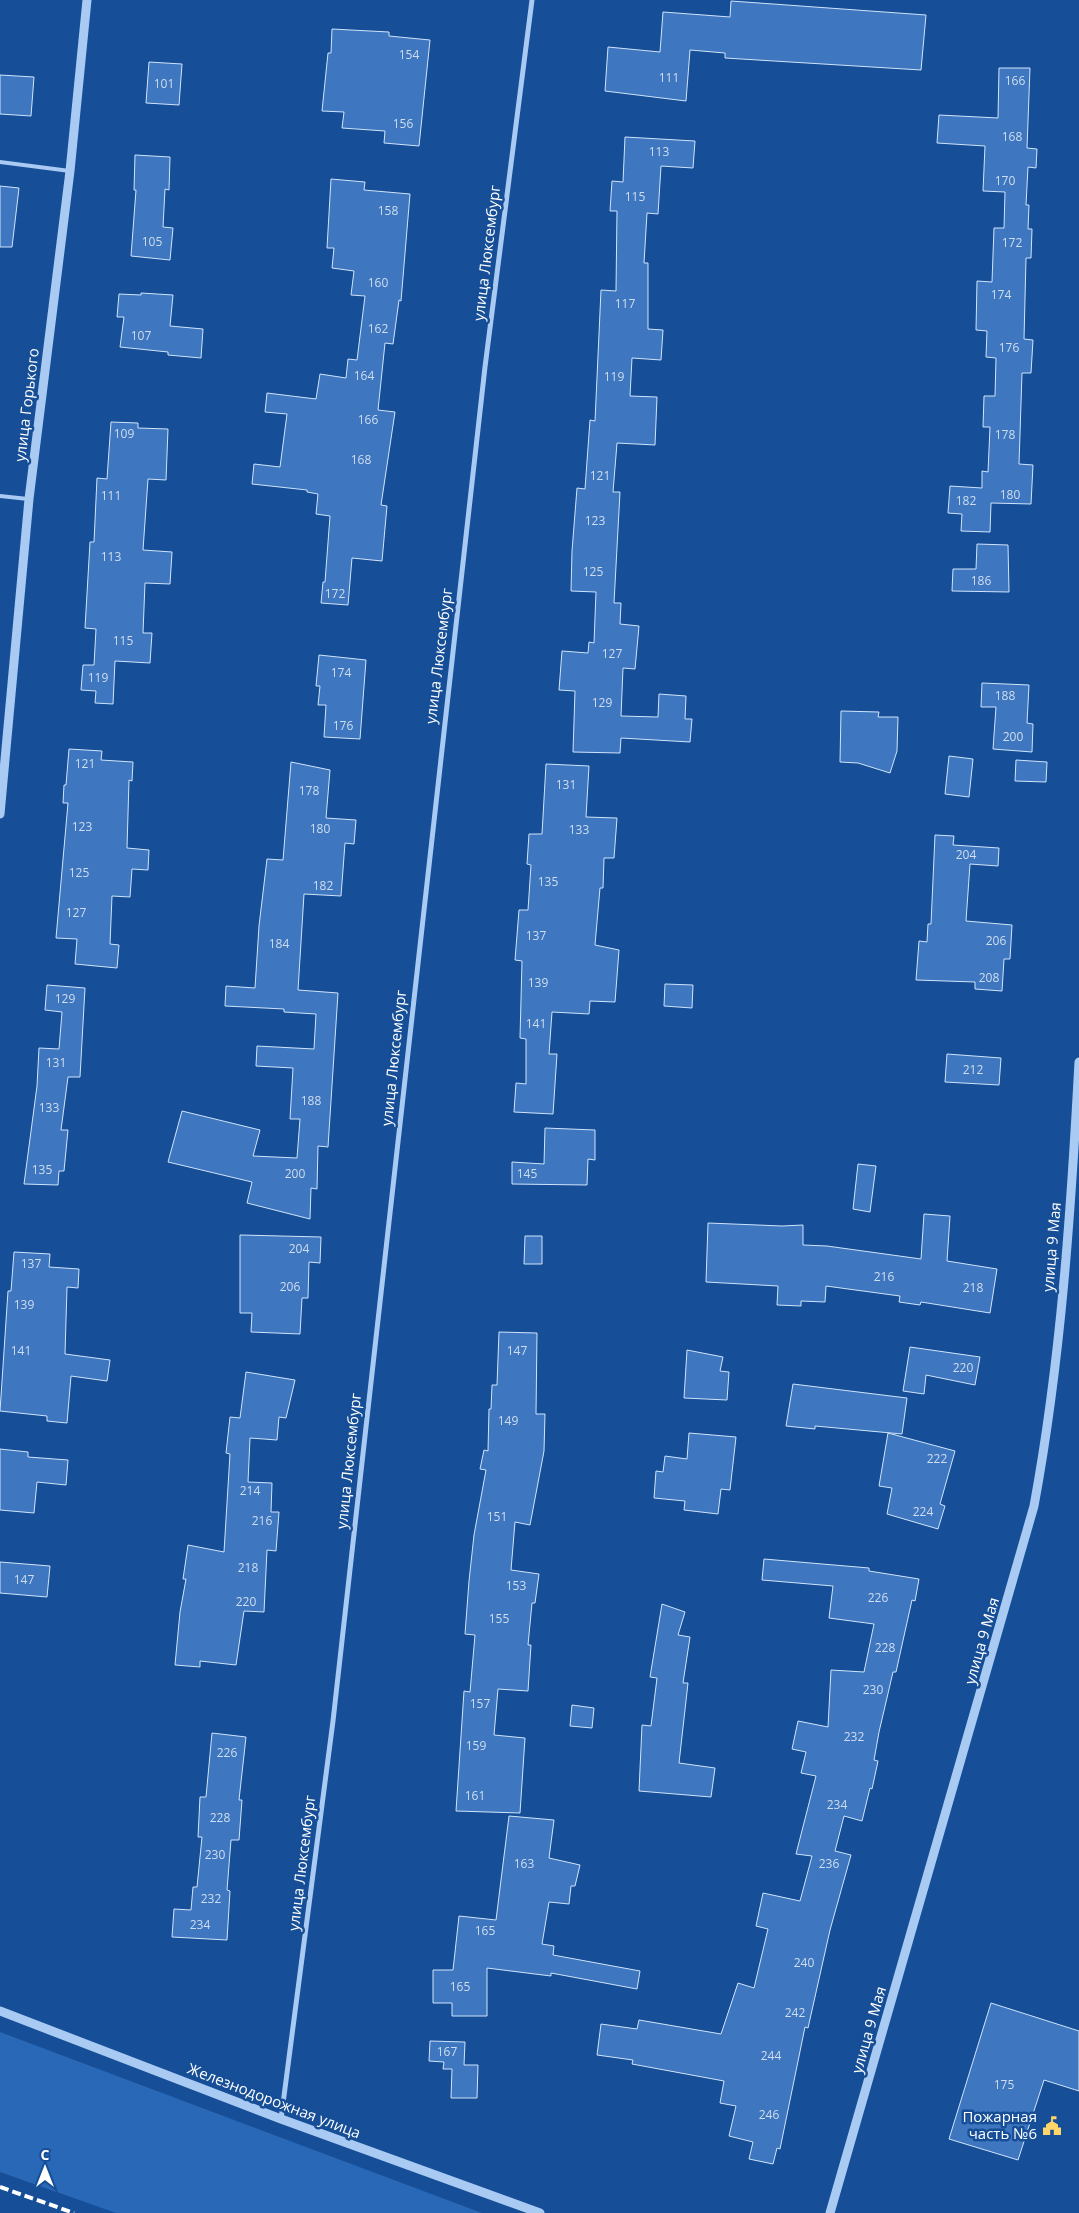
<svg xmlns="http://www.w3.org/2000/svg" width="1079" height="2213" viewBox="0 0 1079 2213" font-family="'Open Sans',sans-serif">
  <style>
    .green { fill: #2968b6 }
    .building { fill: #3e77bf; stroke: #d0e4fc }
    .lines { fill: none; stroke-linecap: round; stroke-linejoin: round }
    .service { stroke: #a9caf2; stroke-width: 4 }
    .minor { stroke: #a9caf2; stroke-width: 5 }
    .tertiary { stroke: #a9caf2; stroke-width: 9 }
    .rail { stroke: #fff; stroke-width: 4; stroke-dasharray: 9 4; stroke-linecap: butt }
    .labels { text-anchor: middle; stroke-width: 5; stroke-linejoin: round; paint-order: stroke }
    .number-label { font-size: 12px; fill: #cfddef }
    .street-label { font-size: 15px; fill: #fff; stroke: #164e97 }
    .poi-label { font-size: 15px; fill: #fff; stroke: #164e97; text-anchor: end }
  </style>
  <rect width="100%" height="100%" fill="#164e97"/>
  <path class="green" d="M0 2032 482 2213H116L0 2172Z"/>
  <path class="building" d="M731 1 926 15 921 70 725 58V53L690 50 686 101 605 91 608 47 660 52 663 12 730 17Z
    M332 29 389 32V36L430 40 419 146 384 143 385 131 342 128 344 112 322 111 328 53H331Z
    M149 62 182 64 179 105 146 103Z
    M999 68H1030L1027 148 1037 149 1036 168 1028 167 1026 205H1029L1028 229H1032L1031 258H1026L1024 339 1033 340 1031 373H1022L1019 464 1033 465 1031 504 991 503 990 532 961 531 962 514 948 513 950 486 982 488V471L988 472 990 427H983L984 396H995L996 358 986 357 987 331 976 330 977 281 992 282 994 228H1004L1005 192 983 191 985 146 937 143 939 115 998 118Z
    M0 75 34 77 31 116 0 114Z
    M625 137 695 141 693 168 661 166 658 214 647 213 644 263H648V329L663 330 661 360 632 358 630 396 657 397 655 445 617 443 613 492H620L614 603H621L620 624 639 626 635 669 623 668 621 716 658 717 659 694 686 696 685 719H692L690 742 621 738 620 753 573 752 575 691 559 690 562 651 588 653 589 642 594 643 596 592 571 591 572 551 577 488 585 489 590 420 595 421 601 290 616 291 617 211H610L612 181 623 182Z
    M135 155 170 157 169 190 165 189 163 227 173 228 170 260 131 256 136 190H134Z
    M331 179 365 182 364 190 410 194 401 301 399 300 393 344 385 343 378 410 395 412 381 505 387 506 382 561 352 558 348 605 321 603 323 582H325L330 516 316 514 318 494 307 492V490L252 484 254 464 280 467 287 414 265 412 267 393 316 399 320 374 346 378 348 359 357 360 365 296 351 295 354 271 332 268 334 248H327Z
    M0 186 19 188 12 247H0Z
    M141 293 173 295 170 326 203 329 201 358 168 355V352L120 347 124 317H117L119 294 141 295Z
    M111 422 138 423V428L168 429 166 480 148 479 143 550 172 552 170 584 145 583 143 633H152L150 663 115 661 113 704 95 703 96 691 81 690 83 665H94L96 629 85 628 90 542H94L97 478 107 479Z
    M977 544 1008 545 1009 592 952 591 953 569H976Z
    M319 655 366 660 360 739 324 737 326 705H318L320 686H316Z
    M982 683 1029 685 1027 723 1033 724 1032 752 993 749 996 707H981Z
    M841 711 879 712 878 717H898L897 751 890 773 858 763 840 762Z
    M69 749 102 751 101 760 133 762 132 781 129 780 127 848 149 850 148 870 132 869 130 897 112 896 110 944 119 945 117 968 75 964 77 939 56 938 68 803H63L64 785H66Z
    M949 756 973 759 969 797 945 794Z
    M1016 760 1047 762 1046 782 1015 781Z
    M291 762 330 770 326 818 356 820 354 844 345 843 341 896 304 894 298 990 338 993 328 1147 318 1146 317 1189 311 1188 310 1219 247 1203 252 1182 168 1162 182 1111 260 1130 253 1156 297 1158 300 1119H290L293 1068 256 1066 257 1046 314 1049 316 1014 284 1012V1009L225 1006 226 986 255 988 259 926 267 859 283 860Z
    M546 764 589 766 586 817 617 818 614 858H604L603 888H600L595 945 619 950 615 1002 590 1001 589 1014 552 1012 549 1054H557L553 1114 514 1112 516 1083 526 1084V1039L520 1038 522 961 515 960 519 910H528L531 865 527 864 529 834H542Z
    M935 835 954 836 953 845 999 848 998 866 970 864 966 921 1012 925 1010 959H1004L1002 991 975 989V982L916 980 919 941 927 942 928 924H931Z
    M665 984 693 985 692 1008 664 1006Z
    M47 985 85 988 80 1077H68L61 1130H68L64 1171H59L58 1185 24 1184 37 1086 39 1048 59 1049 62 1012 45 1010Z
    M947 1054 1001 1058 999 1085 945 1082Z
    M545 1128 595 1130V1160L588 1159 587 1185 512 1184V1162L544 1164Z
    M858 1164 876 1166 870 1212 853 1209Z
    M924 1214 950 1216 947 1261 997 1269 990 1313 921 1302 920 1305 899 1302 900 1296 826 1286 825 1302 801 1301V1306L777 1305 778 1286 706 1282 708 1223 782 1226 803 1225V1245L827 1246 921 1259Z
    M240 1235 321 1237 320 1263 309 1262 308 1298H302L300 1334 251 1332 252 1313H240Z
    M525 1236H542V1264H524Z
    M14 1252 50 1254 49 1267 79 1269 78 1288 67 1287 65 1354 110 1360 107 1381 71 1376 67 1423 47 1421V1416L0 1411 8 1291H11Z
    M499 1332 537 1333 536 1414H545L544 1451 530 1525 515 1522 511 1570 539 1574 535 1603H532L528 1645H531L528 1691 498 1689 494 1735 525 1738 520 1813 456 1811 464 1691 470 1692 475 1635 465 1634 469 1581 474 1535 486 1470 480 1469 484 1450 488 1451 489 1409H491L492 1385H497Z
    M910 1347 980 1357 975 1385 926 1375 924 1394 903 1391Z
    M687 1350 723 1357 720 1371 729 1372 727 1400 684 1398Z
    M246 1372 295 1380 286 1418 279 1417 277 1440 250 1438 248 1482 272 1483 271 1512H279L276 1551 267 1550 264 1612 244 1611 236 1665 200 1661V1667L175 1665 180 1612 186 1579H183L188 1545 224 1552 230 1454 226 1453 230 1417 240 1418Z
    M793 1384 907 1398 902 1434 815 1426V1429L786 1426Z
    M689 1433 736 1437 730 1490 721 1489 718 1514 684 1510 685 1501 654 1498 656 1471 663 1472 665 1456 687 1459Z
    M888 1433 955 1451 940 1504 945 1506 938 1529 887 1514 892 1488 879 1486Z
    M0 1449 28 1452V1457L68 1460 66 1485 37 1482 34 1513 0 1510Z
    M764 1559 869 1568V1571L919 1579 915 1601 912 1600 896 1672H893L879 1732 874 1760 878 1761 872 1789 870 1788 862 1821 844 1816 835 1851 851 1855 830 1930 808 2028 805 2027 780 2149 777 2148 773 2164 749 2159 753 2142 729 2136 736 2106 720 2103 724 2081 632 2064 633 2060 597 2055 601 2024 637 2029 639 2020 721 2034 738 1983 754 1988 768 1929 756 1926 763 1893 800 1901 812 1856 796 1854 816 1776 801 1773 806 1752 792 1749 798 1721 828 1727 831 1670 864 1672 874 1624 829 1618 833 1586 762 1580Z
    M0 1562 50 1566 47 1597 0 1593Z
    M662 1604 685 1612 678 1635 690 1637 683 1683H688L679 1763 715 1768 711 1797 639 1791 642 1725 651 1726 657 1678 650 1677Z
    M572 1705 594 1708 592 1728 570 1726Z
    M212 1733 246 1737 239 1800H242L239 1840H231L227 1890 230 1891 227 1940 172 1937 174 1909 191 1910 193 1887H197L202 1837H198L200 1797H206Z
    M509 1816 554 1820 549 1858 580 1865 575 1886H571L569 1904 549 1902 542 1944 554 1946 553 1955 640 1971 637 1989 551 1973V1976L487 1968V2016H452V2003H433V1970H453L459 1916 496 1920Z
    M991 2003 1079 2031V2091L1044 2080 1018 2160 949 2139Z
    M430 2041 465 2042 464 2065H478L477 2098H451L452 2069H443L444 2062 429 2061Z"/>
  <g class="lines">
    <path class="service" d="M0 162 70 171
      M0 496 28 499"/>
    <path class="minor" d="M281 2119 333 1721 485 367 532 0"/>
    <path class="tertiary" d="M0 814 29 499 70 171 87 0
      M0 2011 281 2119 540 2213
      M830 2213 1034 1506C1061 1360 1071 1210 1079 1062"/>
    <path class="rail" d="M0 2187 74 2213"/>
  </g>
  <defs>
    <g id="civic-bare" transform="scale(1.5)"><path d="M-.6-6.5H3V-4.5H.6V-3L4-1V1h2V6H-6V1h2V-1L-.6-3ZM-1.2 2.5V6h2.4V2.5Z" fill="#ffd469" stroke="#164e97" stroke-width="2.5" paint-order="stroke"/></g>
  </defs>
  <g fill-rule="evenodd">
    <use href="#civic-bare" x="1052" y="2126"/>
  </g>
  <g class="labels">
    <g class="number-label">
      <text x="409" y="59">154</text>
      <text x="669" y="82">111</text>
      <text x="1015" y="85">166</text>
      <text x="164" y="88">101</text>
      <text x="403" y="128">156</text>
      <text x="1012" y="141">168</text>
      <text x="659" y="156">113</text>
      <text x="1005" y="185">170</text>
      <text x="635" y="201">115</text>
      <text x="388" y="215">158</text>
      <text x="152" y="246">105</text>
      <text x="1012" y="247">172</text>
      <text x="378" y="287">160</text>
      <text x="1001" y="299">174</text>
      <text x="625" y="308">117</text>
      <text x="378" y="333">162</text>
      <text x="141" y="340">107</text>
      <text x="1009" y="352">176</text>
      <text x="364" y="380">164</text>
      <text x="614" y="381">119</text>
      <text x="368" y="424">166</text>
      <text x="124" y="438">109</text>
      <text x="1005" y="439">178</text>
      <text x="361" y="464">168</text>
      <text x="600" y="480">121</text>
      <text x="1010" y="499">180</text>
      <text x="111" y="500">111</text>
      <text x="966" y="505">182</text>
      <text x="595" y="525">123</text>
      <text x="111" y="561">113</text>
      <text x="593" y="576">125</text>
      <text x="981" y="585">186</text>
      <text x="335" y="598">172</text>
      <text x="123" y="645">115</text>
      <text x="612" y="658">127</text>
      <text x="341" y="677">174</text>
      <text x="98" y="682">119</text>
      <text x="1005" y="700">188</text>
      <text x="602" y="707">129</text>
      <text x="343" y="730">176</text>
      <text x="1013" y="741">200</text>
      <text x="85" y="768">121</text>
      <text x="566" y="789">131</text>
      <text x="309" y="795">178</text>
      <text x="82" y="831">123</text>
      <text x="320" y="833">180</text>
      <text x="579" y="834">133</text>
      <text x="966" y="859">204</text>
      <text x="79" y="877">125</text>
      <text x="548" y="886">135</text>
      <text x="323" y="890">182</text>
      <text x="76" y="917">127</text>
      <text x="536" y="940">137</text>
      <text x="996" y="945">206</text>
      <text x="279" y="948">184</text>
      <text x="989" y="982">208</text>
      <text x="538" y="987">139</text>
      <text x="65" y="1003">129</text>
      <text x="536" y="1028">141</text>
      <text x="56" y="1067">131</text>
      <text x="973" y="1074">212</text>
      <text x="311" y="1105">188</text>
      <text x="49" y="1112">133</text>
      <text x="42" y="1174">135</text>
      <text x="295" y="1178">200</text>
      <text x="527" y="1178">145</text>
      <text x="299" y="1253">204</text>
      <text x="31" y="1268">137</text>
      <text x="884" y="1281">216</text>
      <text x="290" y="1291">206</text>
      <text x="973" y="1292">218</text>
      <text x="24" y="1309">139</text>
      <text x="21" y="1355">141</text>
      <text x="517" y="1355">147</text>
      <text x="963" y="1372">220</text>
      <text x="508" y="1425">149</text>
      <text x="937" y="1463">222</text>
      <text x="250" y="1495">214</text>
      <text x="923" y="1516">224</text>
      <text x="497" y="1521">151</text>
      <text x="262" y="1525">216</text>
      <text x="248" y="1572">218</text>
      <text x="24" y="1584">147</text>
      <text x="516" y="1590">153</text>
      <text x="878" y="1602">226</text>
      <text x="246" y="1606">220</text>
      <text x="499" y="1623">155</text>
      <text x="885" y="1652">228</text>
      <text x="873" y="1694">230</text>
      <text x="480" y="1708">157</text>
      <text x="854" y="1741">232</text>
      <text x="476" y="1750">159</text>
      <text x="227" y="1757">226</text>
      <text x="475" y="1800">161</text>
      <text x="837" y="1809">234</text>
      <text x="220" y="1822">228</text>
      <text x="215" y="1859">230</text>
      <text x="524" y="1868">163</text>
      <text x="829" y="1868">236</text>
      <text x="211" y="1903">232</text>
      <text x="200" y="1929">234</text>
      <text x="485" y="1935">165</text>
      <text x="804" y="1967">240</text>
      <text x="460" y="1991">165</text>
      <text x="795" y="2017">242</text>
      <text x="447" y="2056">167</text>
      <text x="771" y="2060">244</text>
      <text x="1004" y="2089">175</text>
      <text x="769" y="2119">246</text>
    </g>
    <g class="street-label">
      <text transform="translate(487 253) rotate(-83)" y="5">улица Люксембург</text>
      <text transform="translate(27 405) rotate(-83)" y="5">улица Горького</text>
      <text transform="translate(439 656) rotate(-83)" y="5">улица Люксембург</text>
      <text transform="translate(394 1058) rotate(-84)" y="5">улица Люксембург</text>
      <text transform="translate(1052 1247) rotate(-85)" y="5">улица 9 Мая</text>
      <text transform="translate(349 1461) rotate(-84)" y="5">улица Люксембург</text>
      <text transform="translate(982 1641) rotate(-74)" y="5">улица 9 Мая</text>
      <text transform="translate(302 1863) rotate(-83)" y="5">улица Люксембург</text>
      <text transform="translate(869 2030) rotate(-74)" y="5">улица 9 Мая</text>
      <text transform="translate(274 2101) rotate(21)" y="5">Железнодорожная улица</text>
    </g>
    <g class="poi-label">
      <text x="1037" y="2122">Пожарная<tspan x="1037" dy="17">часть №6</tspan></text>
    </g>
  </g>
  <g transform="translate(45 2168)" stroke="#164e97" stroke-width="4" paint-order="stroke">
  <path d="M0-4L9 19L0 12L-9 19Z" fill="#ffffff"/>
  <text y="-8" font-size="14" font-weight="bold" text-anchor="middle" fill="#ffffff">С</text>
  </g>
</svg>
